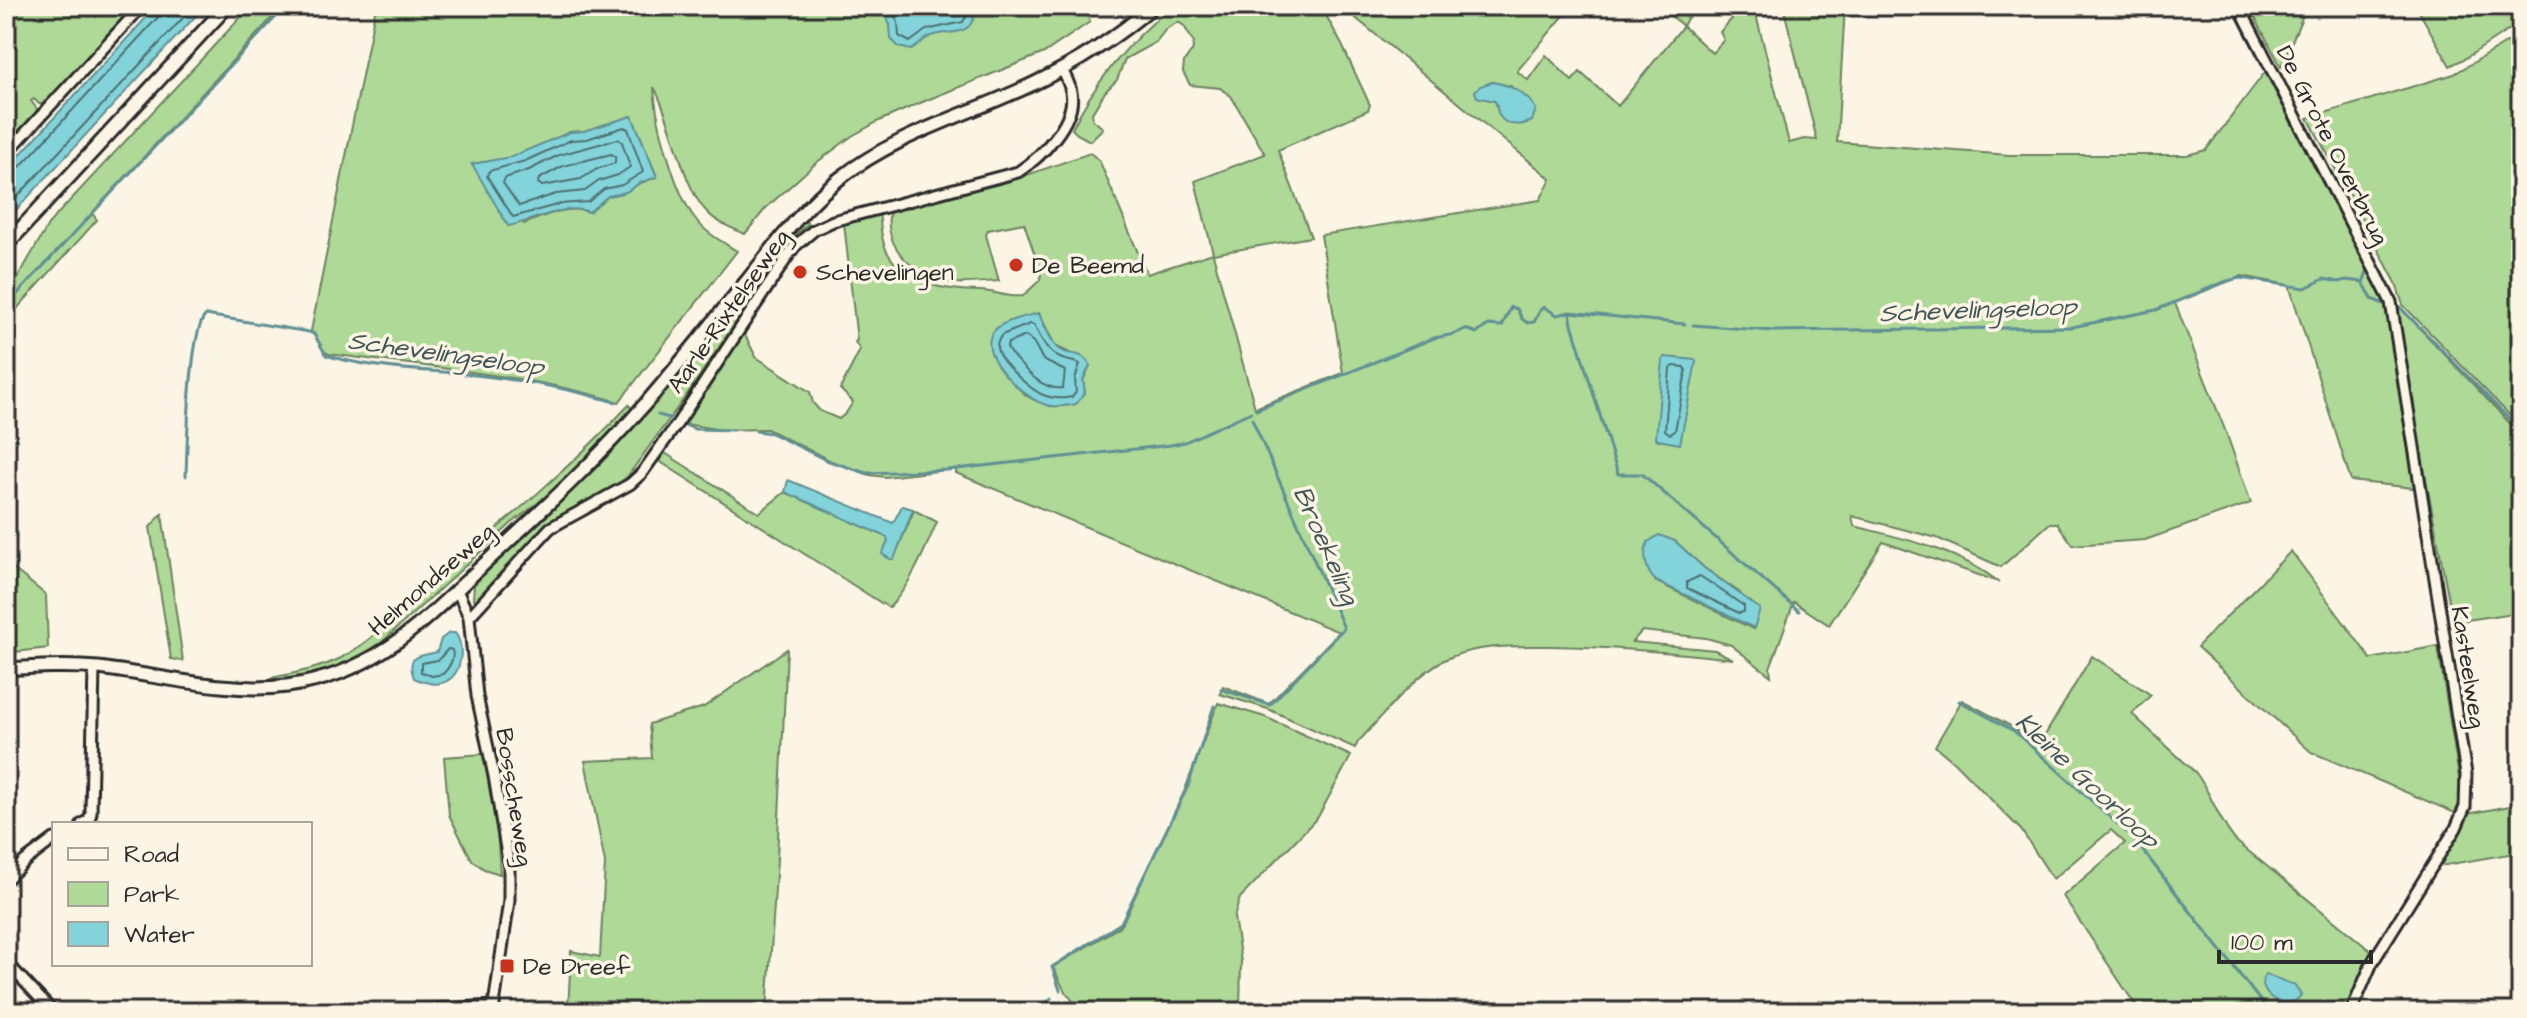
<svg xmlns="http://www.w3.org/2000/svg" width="2527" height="1018" viewBox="0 0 2527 1018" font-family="'Architects Daughter',sans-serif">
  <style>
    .green { fill: #aed996; stroke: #6c8260; stroke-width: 2; fill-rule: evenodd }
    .water { fill: #83d4da; stroke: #609094; stroke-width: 2 }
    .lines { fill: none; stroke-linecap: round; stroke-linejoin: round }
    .shore { stroke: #4e6f71; stroke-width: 2 }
    .stream { stroke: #609094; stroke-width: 3 }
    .minor-casing { stroke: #2b2b2b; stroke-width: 15 }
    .tertiary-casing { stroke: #2b2b2b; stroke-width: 17 }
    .secondary-casing { stroke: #2b2b2b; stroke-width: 18 }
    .minor { stroke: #fcf5e5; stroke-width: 9 }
    .tertiary { stroke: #fcf5e5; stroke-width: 11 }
    .secondary { stroke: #fcf5e5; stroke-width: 12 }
    .poi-dot { fill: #c8321e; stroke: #fcf5e5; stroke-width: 3 }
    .labels { text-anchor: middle; stroke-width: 7; stroke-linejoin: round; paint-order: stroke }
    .street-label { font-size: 24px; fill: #2b2b2b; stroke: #fcf5e5 }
    .poi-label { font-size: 24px; fill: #2b2b2b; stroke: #fcf5e5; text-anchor: start }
    .water-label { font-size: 26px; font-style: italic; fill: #415557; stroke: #fcf5e5 }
  </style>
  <rect width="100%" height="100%" fill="#fcf5e5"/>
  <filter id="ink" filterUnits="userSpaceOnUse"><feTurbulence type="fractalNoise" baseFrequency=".0125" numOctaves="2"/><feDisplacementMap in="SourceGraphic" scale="16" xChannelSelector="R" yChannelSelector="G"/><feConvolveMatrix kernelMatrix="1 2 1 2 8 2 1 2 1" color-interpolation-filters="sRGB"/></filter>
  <g filter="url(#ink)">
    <path class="green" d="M6 6H88L96 17 99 14 94 6H135L46 104H39L34 99 31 101 37 109 35 116 6 150V85L12 68 6 56Z
      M251 6H283L92 213 97 220 6 321V298L50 222Z
      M376 6H1083L1090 22 1044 53 927 100 879 121 852 136 816 163 766 208 745 234C732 228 717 223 707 212 682 187 673 121 654 87 656 121 675 195 697 221 707 234 723 242 737 251L619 402C525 374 426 367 329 354L325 352 311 331ZM632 116 657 177 640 183 626 192 608 196 589 212C569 204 542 217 524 224L472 165 494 162 523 154 570 132 584 131Z
      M1172 6H1321L1342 45 1370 105 1368 110 1278 150 1311 237 1213 254 1255 408 1343 373 1321 235 1540 200 1551 179 1352 15 1345 6H1572L1517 71 1528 80 1546 55 1572 81 1580 72 1618 106 1683 26 1659 6H1694L1683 26 1712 53 1724 40 1720 32 1738 12 1755 11 1789 143 1804 139 1817 140 1783 6H1845L1837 142 2010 155H2187L2206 150 2265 72 2385 301 2414 488 2351 481 2289 285 2242 276 2175 303 2227 435 2251 503 2145 540 2073 545 2057 523H2050L2001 567 1937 538 1852 516 1854 526C1905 539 1956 549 1999 582L1883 542 1829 625 1794 602 1770 668 1771 676 1731 645 1706 638 1642 631 1632 642 1715 650 1733 659C1672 652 1612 647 1550 646 1514 646 1474 644 1442 661 1414 676 1381 718 1358 742L1355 748 1268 709 1220 694 1223 686 1269 704 1339 632 956 473V469L885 477 870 475 835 463 767 429 722 430 685 424 744 333 756 357 810 392 813 403 820 411 839 419 846 413 853 402 840 389 860 350 855 342 857 341 844 223 879 212C881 227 881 243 889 255 907 285 949 291 980 291 996 291 1006 298 1023 296L1040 280 1041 273 1024 223 988 230 986 235 999 281C984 282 969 284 954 283 918 280 881 248 890 210L1004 183 1090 153 1099 160 1147 274 1213 253 1195 181 1265 154 1231 96 1220 88 1190 85 1183 72 1184 62 1192 51 1194 43 1184 26 1178 22 1166 29 1156 42 1125 59 1117 80 1105 92 1092 113 1093 120 1103 128 1090 141 1077 134 1072 129C1095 81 1131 40 1172 6ZM1492 82 1511 86 1527 124H1511L1498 111 1495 101 1477 97 1475 91ZM1039 313 1055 346 1068 352 1087 372 1083 380 1085 393 1076 403C1055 410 1028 403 1014 383 1006 371 1001 344 996 329L1002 325ZM1659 536 1675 541 1703 567 1740 593 1753 629 1655 581 1653 539Z
      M2249 6H2307L2281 67Z
      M2416 6H2521V22L2466 58 2450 66Z
      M2521 34V427L2403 305 2395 281 2308 118 2454 74Z
      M803 217 808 224 795 235 686 396 627 477 609 491 578 505 559 519 526 548 477 601 473 599 474 584 631 429Z
      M2392 299 2521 435V612L2453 622Z
      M629 405 632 409 590 455 548 495 512 523 381 643C350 664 309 685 271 678 294 673 319 669 341 658 378 638 411 599 444 572 510 518 570 468 629 405Z
      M665 453 759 513 785 492 887 537 894 558 914 510 937 522C924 552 911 584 889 608L659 461Z
      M162 514 183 661 171 659 150 527Z
      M2291 551 2371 659 2438 646 2461 790V799L2455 813 2311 752 2197 647Z
      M6 563 46 595 48 648 6 653Z
      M787 649 777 859 767 1012H568L571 951 600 957 605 863 585 761 652 758 649 724 704 707Z
      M2092 656 2151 695 2132 714 2196 773C2212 794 2218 821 2236 841L2371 951 2344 1012H2140L2063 896 2125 843 2111 830 2053 879 2021 830 1954 762 1935 746 1962 700 2013 727 2038 747Z
      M1218 703 1265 717 1351 756 1318 817 1240 898 1234 917 1241 962 1240 1012H1081L1063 988 1053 967 1119 927 1123 922 1184 792Z
      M483 754 497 827 500 874 484 869 472 860 449 815 444 757Z
      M2521 804V852L2440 866 2467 814Z"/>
    <path class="water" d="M157 6H205L6 221V170Z
      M882 6H976V8C972 42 948 27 927 38 921 42 918 47 911 50L899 47 891 39 890 25Z
      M1492 82C1511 85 1526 93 1536 109L1532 121C1522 126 1505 127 1499 115 1497 110 1497 105 1495 101L1477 97 1475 91 1480 86Z
      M632 116 657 177 640 183 626 192 608 196 589 212C565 202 532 222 508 226L472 164 511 157 570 132 584 131Z
      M1039 313C1041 320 1053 344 1057 348 1069 358 1083 349 1090 366L1083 380 1085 393 1076 404C1066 406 1056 408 1046 405 1024 398 976 356 993 332 1003 320 1025 317 1039 313Z
      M1665 357 1695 360 1696 362 1680 444 1658 440 1656 438 1663 359Z
      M788 480 893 523 902 506 913 509 894 559H890L882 554 888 541 887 537 785 492Z
      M1659 535 1675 541 1703 567 1760 609 1754 628 1656 581C1646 572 1642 555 1648 542Z
      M449 633H455C465 646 462 673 447 681 437 687 424 682 414 678 405 653 420 657 437 652L441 639Z
      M2265 974 2294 985 2301 995C2288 1015 2254 994 2265 974Z"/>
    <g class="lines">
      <path class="shore" d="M891 6 898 23 899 36 910 42 926 30 963 22 967 15 969 6
        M624 127 628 129 643 172 622 185 604 189 588 202 560 204 513 217 487 176 489 171 525 161 571 140 587 139Z
        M618 139 622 142 630 167 618 175 599 181 585 191 556 194 519 206 503 183 505 178 529 170 559 155Z
        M611 154 615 156V163L597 169 581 179 542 186 538 183 539 179 563 166Z
        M6 175 14 173 34 152 160 15 162 6
        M6 209 194 6
        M1030 324 1034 325C1040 336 1047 353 1060 358 1066 361 1074 361 1080 364L1075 379 1076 392 1072 397C1063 399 1055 399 1046 396 1033 392 997 361 997 347 997 341 999 339 1002 335Z
        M1026 336 1034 343 1043 360 1065 371 1063 388C1041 391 1024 368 1010 353L1007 347 1008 343Z
        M1674 366 1684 367 1686 371 1675 431 1670 434 1665 430 1670 369Z
        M1700 576 1744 606V612L1739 613 1687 588V582Z
        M448 649 452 650C455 658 449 668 443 674L432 676 421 672V663L438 660Z"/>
      <path class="stream" d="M2232 6 2368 269 2364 280
        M6 306 286 6
        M2400 307 2521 431
        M1570 312 1572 324 1618 474H1642L1648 479 1799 611
        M1693 325 1774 331 2072 327 2156 310 2227 281 2240 278 2305 288 2324 279 2339 282 2346 280 2363 282 2372 299 2386 305
        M1256 410 1434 338 1455 334 1465 329 1477 333 1488 325 1502 326 1511 307 1517 309 1522 319 1528 323 1534 322 1541 309 1544 307 1557 315 1570 312 1685 324
        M658 415 670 418
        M685 425 695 429 734 430
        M756 431 771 433 826 460 866 473 947 470 1171 445 1185 442 1251 412
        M186 476C187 449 189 329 206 315L309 332 314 334 326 355C356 365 410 370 443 372 504 377 556 385 615 402
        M1221 689 1270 705 1344 628 1252 419
        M1959 701 2014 731 2133 838 2269 1012
        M1060 990 1052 967 1121 923 1188 786 1214 706
        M1039 1012 1051 998"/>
      <g class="minor-casing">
        <path id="minor" d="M2239 6 2391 302 2466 774 2465 807 2456 828 2372 963 2351 1012
          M6 154 142 6
          M457 590 469 617 477 696 494 776 509 867V901L493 1012
          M469 617 550 528 630 484 642 473 679 421 794 247 814 230 833 221 1018 172C1040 158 1077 121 1071 92 1070 84 1065 76 1062 69
          M82 824 89 820 91 813 94 668
          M6 880 25 861 54 839
          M6 962 53 1012
          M383 1012 494 1006"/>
      </g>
      <g class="tertiary-casing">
        <path id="tertiary" d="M6 669C36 667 67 665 98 668 158 675 227 694 287 686 373 675 421 624 481 567 538 514 595 462 646 403 680 364 712 323 745 283 775 246 801 209 839 179 897 133 969 115 1035 83 1077 63 1118 36 1153 6"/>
      </g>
      <g class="secondary-casing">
        <path id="secondary" d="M6 245 227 6"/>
      </g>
      <use href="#minor" class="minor"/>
      <use href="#tertiary" class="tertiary"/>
      <use href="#secondary" class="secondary"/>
    </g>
  </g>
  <g class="poi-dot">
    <circle cx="1016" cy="265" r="8"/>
    <circle cx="800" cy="272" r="8"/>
    <rect x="499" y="958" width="16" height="16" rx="4"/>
  </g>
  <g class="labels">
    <g class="street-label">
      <text transform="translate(2333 145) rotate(63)" y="8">De Grote Overbrug</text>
      <text transform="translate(728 311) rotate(-55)" y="8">Aarle-Rixtelseweg</text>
      <text transform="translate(431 579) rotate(-41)" y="8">Helmondseweg</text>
      <text transform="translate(2469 667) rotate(81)" y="8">Kasteelweg</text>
      <text transform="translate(515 797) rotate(81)" y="8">Bosscheweg</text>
    </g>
    <g class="poi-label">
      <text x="1032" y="273">De Beemd</text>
      <text x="816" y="280">Schevelingen</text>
      <text x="523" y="974">De Dreef</text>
    </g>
    <g class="water-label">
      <text transform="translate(1978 309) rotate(-2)" y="9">Schevelingseloop</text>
      <text transform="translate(446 353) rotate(8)" y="9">Schevelingseloop</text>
      <text transform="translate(1327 545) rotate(66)" y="9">Broekeling</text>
      <text transform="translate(2088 780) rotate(43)" y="9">Kleine Goorloop</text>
    </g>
  </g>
  <rect width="2527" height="1018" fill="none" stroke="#fcf5e5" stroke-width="32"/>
  <rect x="16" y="16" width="2495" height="986" fill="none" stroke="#2b2b2b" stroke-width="3" filter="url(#ink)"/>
  <rect x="52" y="822" width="260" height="144" fill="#fcf5e5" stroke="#a8a49b" stroke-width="2"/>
  <rect x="68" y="848" width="40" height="12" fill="#fcf5e5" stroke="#a8a49b" stroke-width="2"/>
  <text x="124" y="862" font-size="24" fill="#2b2b2b">Road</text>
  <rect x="68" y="882" width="40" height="24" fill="#aed996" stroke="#a8a49b" stroke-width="2"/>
  <text x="124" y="902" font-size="24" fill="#2b2b2b">Park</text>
  <rect x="68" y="922" width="40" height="24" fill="#83d4da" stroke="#a8a49b" stroke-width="2"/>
  <text x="124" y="942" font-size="24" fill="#2b2b2b">Water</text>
  <path d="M2219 950v12h152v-12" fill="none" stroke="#2b2b2b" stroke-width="4"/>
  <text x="2231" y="950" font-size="24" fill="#2b2b2b" stroke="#fcf5e5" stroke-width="6" paint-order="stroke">100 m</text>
</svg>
